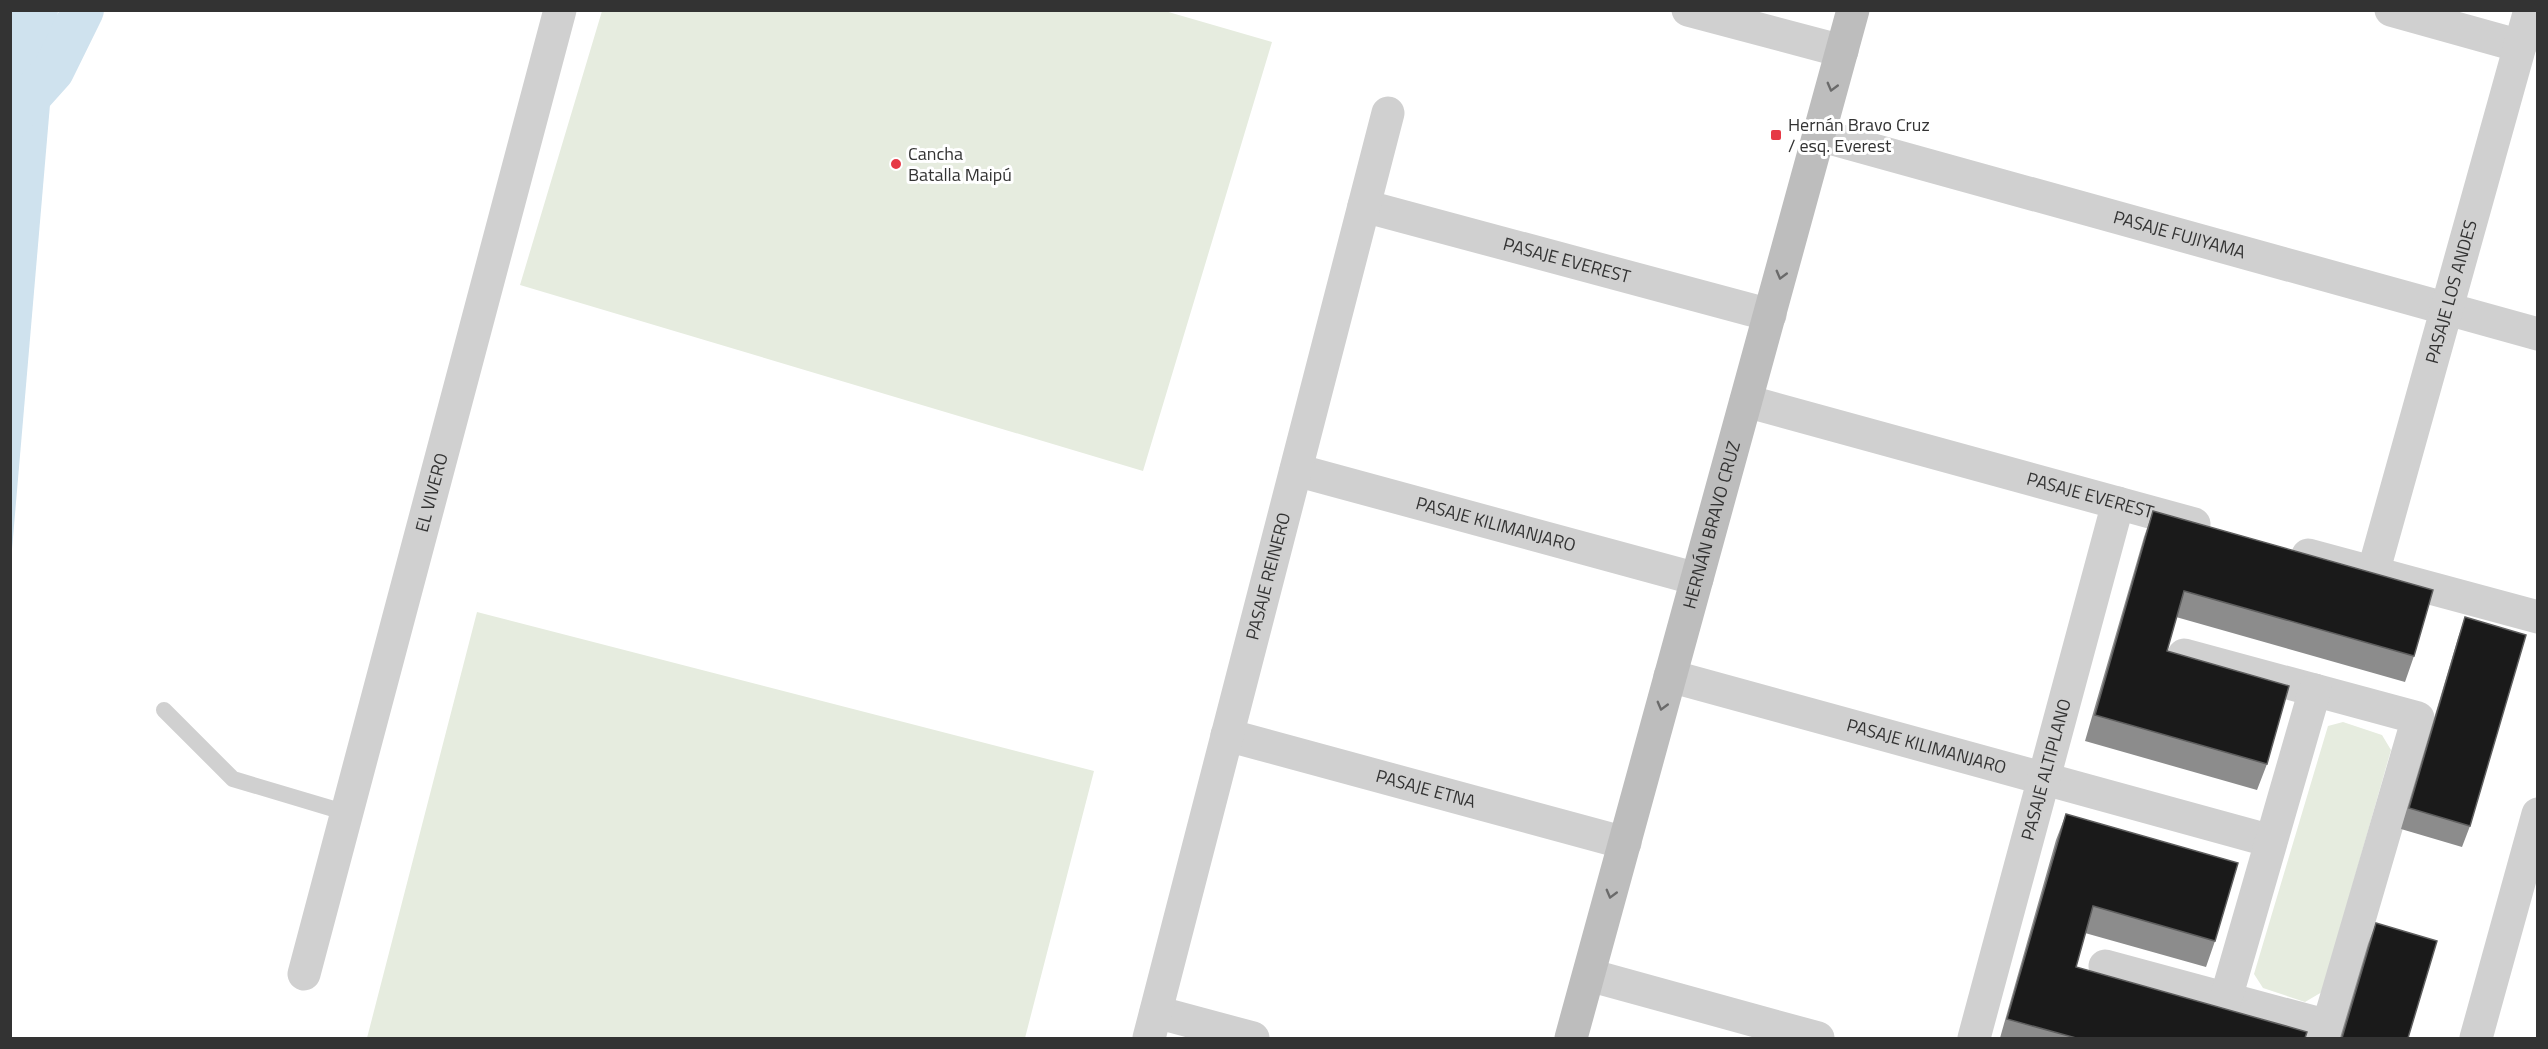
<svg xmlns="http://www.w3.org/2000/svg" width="2548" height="1049" viewBox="0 0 2548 1049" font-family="'Titillium Web',sans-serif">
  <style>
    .green { fill: #e6ecdf }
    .water { fill: #cfe2ee }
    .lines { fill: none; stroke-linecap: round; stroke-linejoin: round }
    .canal { stroke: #cfe2ee; stroke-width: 42 }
    .lane { stroke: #d0d0d0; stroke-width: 16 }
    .street { stroke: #d0d0d0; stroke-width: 33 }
    .secondary { stroke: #bdbdbd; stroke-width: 33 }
    .wall { fill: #8c8c8c }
    .building { fill: #1a1a1a; stroke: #5f5f5f; stroke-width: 1.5 }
    .oneway { stroke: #6a6a6a }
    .poi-dot { fill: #e63946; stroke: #fff; stroke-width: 2 }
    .labels { text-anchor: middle; stroke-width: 6; stroke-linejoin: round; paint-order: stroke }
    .poi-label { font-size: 18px; fill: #333; stroke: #fff; text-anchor: start }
    .street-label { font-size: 18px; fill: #333; stroke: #fff }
  </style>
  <rect width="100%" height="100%" fill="#fff"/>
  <path class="green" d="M1165 11 1272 42 1143 471 520 285 602 11Z
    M477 612 1094 771 1025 1038H367Z
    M2343 722 2382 735 2391 750 2322 992 2305 1002 2263 988 2254 974 2328 726Z"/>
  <path class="water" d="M11 10 58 11 11 561 10 11Z"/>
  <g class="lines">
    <path class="canal" d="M10 119 53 71 83 10"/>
    <path class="lane" d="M164 710 233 779 347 813"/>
    <g class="street">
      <path d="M1688 10 1842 51"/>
      <path d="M2391 10 2520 46"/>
      <path id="s1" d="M1819 135 2538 334"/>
      <path id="s2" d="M1364 206 1770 315"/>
      <path id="s3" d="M1746 401 2194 524"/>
      <path id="s4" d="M1296 470 1697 579"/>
      <path d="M2308 555 2538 617"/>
      <path id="s5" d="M2373 573 2530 10"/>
      <path id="s6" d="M1670 676 2271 841"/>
      <path id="s7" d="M1227 735 1625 843"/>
      <path d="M2105 966 2328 1026 2418 718 2184 655"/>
      <path id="s8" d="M304 974 560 10"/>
      <path d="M1589 975 1818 1038"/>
      <path d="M2226 998 2315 690"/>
      <path d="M1156 1012 1253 1038"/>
      <path id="s9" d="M1149 1038 1388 113"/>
      <path id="s10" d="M1974 1038 2118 503"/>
      <path d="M2476 1038 2538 814"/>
    </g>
    <path class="secondary" id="s11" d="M1571 1038 1853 10"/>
  </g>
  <path class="wall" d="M2153 511 2414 656 2405 682 2176 617 2167 651 2267 764 2257 790 2085 741 2144 537Z
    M2465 617 2470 826 2462 847 2401 829 2458 638Z
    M2066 814 2215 941 2206 967 2085 933 2076 967 2305 1038H2000L2056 840Z
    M2376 923 2408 1038H2340L2368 944Z"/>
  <path class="building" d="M2153 511 2433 590 2414 656 2184 591 2167 651 2289 686 2267 764 2095 715Z
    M2465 617 2526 635 2470 826 2409 808Z
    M2066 814 2238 863 2215 941 2093 906 2076 967 2307 1032 2305 1038H2076L2007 1019Z
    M2376 923 2437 941 2408 1038H2342Z"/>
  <defs><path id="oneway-chevron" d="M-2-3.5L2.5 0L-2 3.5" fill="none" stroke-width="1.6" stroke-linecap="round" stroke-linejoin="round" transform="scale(1.5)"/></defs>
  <g class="oneway">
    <use href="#oneway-chevron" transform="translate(1832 87) rotate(105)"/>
    <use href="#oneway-chevron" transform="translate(1781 275) rotate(105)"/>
    <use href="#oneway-chevron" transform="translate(1662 706) rotate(105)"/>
    <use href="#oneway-chevron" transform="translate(1611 894) rotate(105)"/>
  </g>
  <g class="poi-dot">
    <rect x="1770" y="129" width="12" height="12" rx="3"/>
    <circle cx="896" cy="164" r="6"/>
  </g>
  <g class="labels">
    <g class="poi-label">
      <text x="1788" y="131">Hernán Bravo Cruz<tspan x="1788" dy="21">/ esq. Everest</tspan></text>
      <text x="908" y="160">Cancha<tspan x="908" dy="21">Batalla Maipú</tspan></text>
    </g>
    <g class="street-label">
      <text dy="6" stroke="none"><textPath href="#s1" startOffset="374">PASAJE FUJIYAMA</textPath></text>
      <text dy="6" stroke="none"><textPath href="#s2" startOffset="210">PASAJE EVEREST</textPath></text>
      <text dy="6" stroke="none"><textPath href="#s5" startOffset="292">PASAJE LOS ANDES</textPath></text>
      <text dy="6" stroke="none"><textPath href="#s8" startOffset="498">EL VIVERO</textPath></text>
      <text dy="6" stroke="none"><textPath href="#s3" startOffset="357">PASAJE EVEREST</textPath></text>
      <text dy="6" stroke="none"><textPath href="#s4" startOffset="207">PASAJE KILIMANJARO</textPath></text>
      <text dy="6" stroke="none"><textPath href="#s11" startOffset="532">HERNÁN BRAVO CRUZ</textPath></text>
      <text dy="6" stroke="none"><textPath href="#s9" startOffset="477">PASAJE REINERO</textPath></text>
      <text dy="6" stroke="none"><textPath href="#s6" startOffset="266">PASAJE KILIMANJARO</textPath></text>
      <text dy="6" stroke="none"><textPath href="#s10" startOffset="278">PASAJE ALTIPLANO</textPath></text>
      <text dy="6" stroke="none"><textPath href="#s7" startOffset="206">PASAJE ETNA</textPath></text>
    </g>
  </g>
  <rect width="2548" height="1049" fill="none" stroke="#333333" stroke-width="24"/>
</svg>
